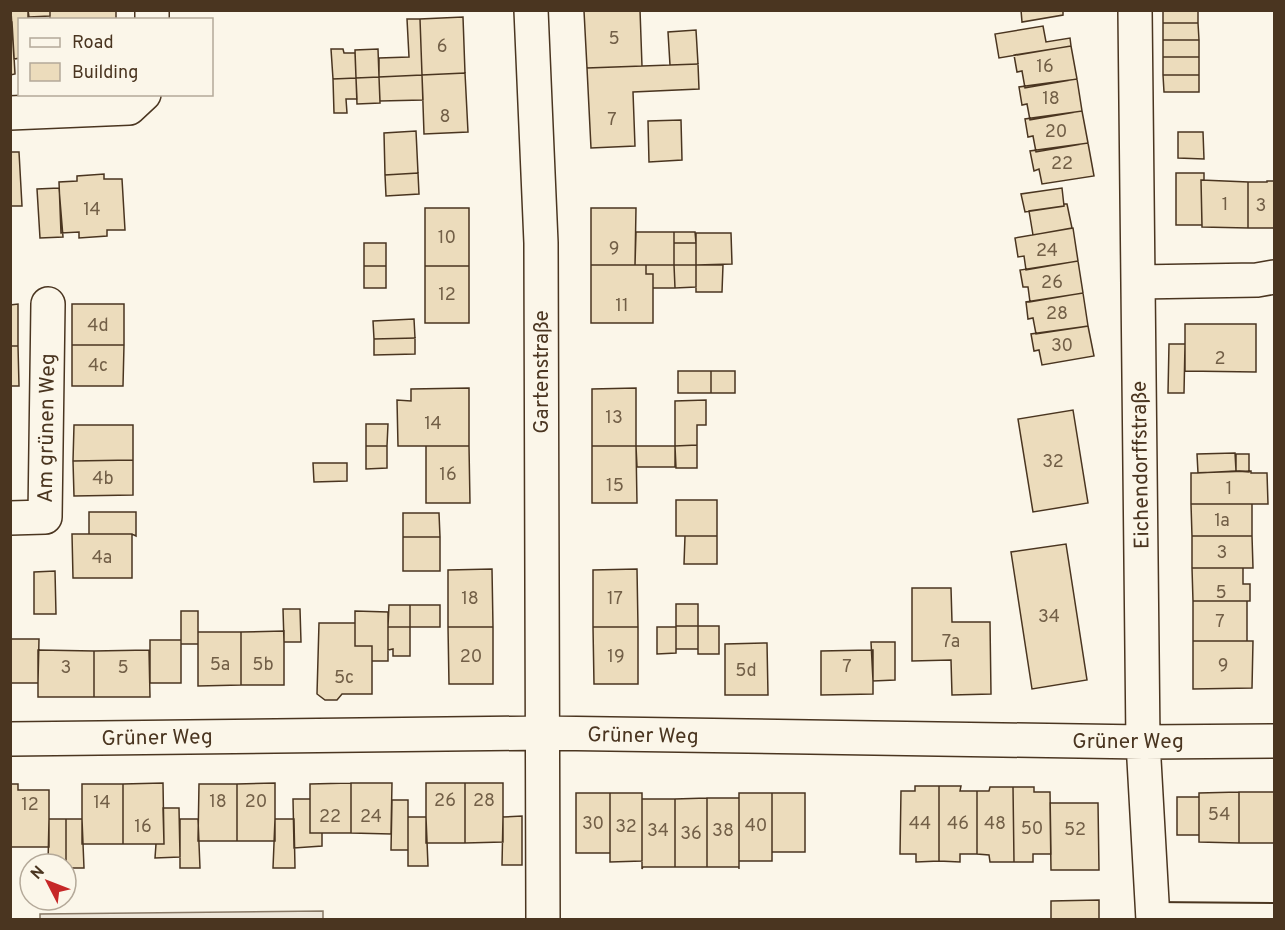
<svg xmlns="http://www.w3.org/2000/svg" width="1285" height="930" viewBox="0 0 1285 930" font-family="Overpass,sans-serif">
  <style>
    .green { fill: #ede6d9; stroke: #887966; stroke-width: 1.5 }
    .building { fill: #ecdcbc; stroke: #4a3520; stroke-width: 1.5 }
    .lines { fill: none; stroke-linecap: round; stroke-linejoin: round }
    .service-casing { stroke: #4a3520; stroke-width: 20 }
    .minor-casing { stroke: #4a3520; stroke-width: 36 }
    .service { stroke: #fbf6e9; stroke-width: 16 }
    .minor { stroke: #fbf6e9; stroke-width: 33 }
    .labels { text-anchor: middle; stroke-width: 4.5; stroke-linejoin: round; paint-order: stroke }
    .number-label { font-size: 18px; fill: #725f47 }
    .street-label { font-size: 21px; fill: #4a3520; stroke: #fbf6e9 }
  </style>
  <rect width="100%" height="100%" fill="#fbf6e9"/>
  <path class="green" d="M323 911V920L40 919V914Z"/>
  <path class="building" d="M28 10V20H20V58L14 59 11 11Z
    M28 10H50V16L29 17Z
    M50 10H116V20H50Z
    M640 10 642 66 587 68 584 11Z
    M1021 10H1063V15L1022 22Z
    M1163 10H1198V23H1163Z
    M463 17 465 73 422 75 420 19Z
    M407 19H420L422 75 379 77V58L409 57Z
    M10 22H12L15 74 10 75Z
    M1163 23H1198L1199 40H1163Z
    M1043 26 1046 42 1070 38 1071 46 999 58 995 34Z
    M696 30 698 64 670 65 668 32Z
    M1163 40H1199V57H1163Z
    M1071 46 1077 79 1025 88 1022 71 1017 72 1014 55Z
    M331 49H343L344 53H355L356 78 333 79Z
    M378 49 379 77 356 78 355 50Z
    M1163 57H1199V75H1163Z
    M698 64 699 89 633 92 635 146 591 148 587 68Z
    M465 73 468 132 424 134 422 75Z
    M422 75 423 100 380 101 379 77Z
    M1163 75H1199V92H1164Z
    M379 77 380 103 357 104 356 78Z
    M356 78 357 99H346L347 113H334L333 79Z
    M1077 79 1082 111 1030 120 1027 104 1022 105 1019 87Z
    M1082 111 1088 143 1036 152 1033 136 1028 137 1025 119Z
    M681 120 682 160 649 162 648 121Z
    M416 131 418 173 385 175 384 133Z
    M1178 132H1203L1204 159 1178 158Z
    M1088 143 1094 176 1042 184 1039 169 1034 171 1030 151Z
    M10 152H19L22 206H10Z
    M418 173 419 194 386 196 385 175Z
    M1176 173H1204V180H1201L1202 225H1176Z
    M104 174V179H122L125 230H107V236L79 238V232L61 233 59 182 77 181V176Z
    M1201 180 1248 182V228L1202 227Z
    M1267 181H1274V228H1248V182H1267Z
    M59 188 63 237 40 238 37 189Z
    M1062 188 1064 206 1025 212 1021 194Z
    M1064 204H1067L1072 228 1033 235 1029 211 1064 206Z
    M425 208H469V266H425Z
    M591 208H636L635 265H591Z
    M1073 228 1078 261 1026 270 1024 256 1018 257 1015 238Z
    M636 232H674V265H635Z
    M674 232H695L696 243H674Z
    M696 233H731L732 264 696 265Z
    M364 243H386V266H364Z
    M674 243H696V265H674Z
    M1078 261 1083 293 1030 302 1028 287H1023L1020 270Z
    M591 265H646V274H653V323H591Z
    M646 265H674L675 288H653V274H646Z
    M674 265H696V287L675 288Z
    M696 265H723L722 292H696Z
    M364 266H386V288H364Z
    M425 266H469V323H425Z
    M1083 293 1088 326 1036 334 1033 318 1028 319 1026 302Z
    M18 304V346H10V305Z
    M72 304H124V345H72Z
    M414 319 415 338 374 339 373 321Z
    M1185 324H1256V372L1185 371Z
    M1088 326 1094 356 1042 365 1039 350 1034 351 1031 334Z
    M415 338V354L374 355V339Z
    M1169 344H1185L1184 393H1168Z
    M72 345H124L123 386H72Z
    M10 346H18L19 386H10Z
    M678 371H711V393H678Z
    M711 371H735V393H711Z
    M469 388V446H398L397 400 411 401V389Z
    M636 388V446H592V389Z
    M706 400V425H697V445L675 446V401Z
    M1073 410 1088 503 1033 512 1018 419Z
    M366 424H388L387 446H366Z
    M74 425H133V460L73 461Z
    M697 445V468H676L675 446Z
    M366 446H387V468L366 469Z
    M426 446H469L470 503H426Z
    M592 446H636L637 503H592Z
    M636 446H675V467H637Z
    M1235 453 1236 471 1198 473 1197 454Z
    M1236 454H1249V472L1236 471Z
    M133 460V495L74 496 73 461Z
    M313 463H347V481L314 482Z
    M1251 471V473H1267L1268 504H1191V473Z
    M676 500H717V536H676Z
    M1191 504H1252V536H1192Z
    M89 512H136V536L132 534H89Z
    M403 513H439L440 537H403Z
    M72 534H132V578H73Z
    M685 536H717V564H684Z
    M1192 536H1252L1253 568H1192Z
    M403 537H440V571H403Z
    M1066 544 1087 680 1032 689 1011 552Z
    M1192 568H1243V584H1250V601H1193Z
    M492 569 493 627H448V570Z
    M637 569 638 627H593V570Z
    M55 571 56 614H34V572Z
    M912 588H951L952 622H990L991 694 952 695 951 660 912 661Z
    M1193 601H1247V641H1193Z
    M676 604H698V626H676Z
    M389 605H410V627H388Z
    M410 605H440V627H410Z
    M283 609H300L301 642H284Z
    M181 611H198V644H181Z
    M355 611 388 612V661H372V646H355Z
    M319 623H355V646H372V694H342L337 700H325L317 694Z
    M698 626H719V654H698Z
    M698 626V649H676V626Z
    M388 627H410V656H393V649L388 650Z
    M448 627H493V684H449Z
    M593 627H638V684H594Z
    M657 627H676V653L657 654Z
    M284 631V685H241V632Z
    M198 632H241V685L198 686Z
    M10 639H39L38 683H10Z
    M150 640H181V683H150Z
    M1193 641H1253L1252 688 1193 689Z
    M871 642H895V680L873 681Z
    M767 643 768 695H725V644Z
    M38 650 94 651V697H38Z
    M149 650 150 697H94V651Z
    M871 650H873V694L821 695V651Z
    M163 783 164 844H123V784Z
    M275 783V841H237V784Z
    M351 783H392L391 834 351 833Z
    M351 783V833H310V784Z
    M426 783H465V843H426Z
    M465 783H503V842L465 843Z
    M10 784H18V790H49V847H10Z
    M82 784H123V844H82Z
    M199 784H237V841H198Z
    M915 786H939V861L916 862V854H900L901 791H915Z
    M939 786H961L960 791H977V854H960V862L939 861Z
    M990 787H1013L1014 862H990L989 855 977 854V791H989Z
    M1013 787H1034V792H1050L1051 854H1033V862H1014Z
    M1239 792V843L1199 842V793Z
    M1239 792H1274V843H1239Z
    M576 793H610V853H576Z
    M610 793H642V861L610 862Z
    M739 793H772V861H739Z
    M772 793H805V852H772Z
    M1177 797H1199V835H1177Z
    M707 798H739V869V867H707Z
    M707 798V867H675V799Z
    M293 799H310V833H322V846L294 848Z
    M642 799H675V867H643L642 869Z
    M392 800H408V850H391Z
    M1050 803H1098L1099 870H1051Z
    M163 808H179L180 857 155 858 156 844H164Z
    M522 816V865H502L503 817Z
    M408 817H426L428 866H408Z
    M49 819H66V864H48Z
    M66 819H82L84 868H66Z
    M180 819H198L200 868H180Z
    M275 819H294L295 868H273Z
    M1099 900V919L1051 920V901Z"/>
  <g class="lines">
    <g class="service-casing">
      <path id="service" d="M1152 911 1274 912"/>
    </g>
    <g class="minor-casing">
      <path id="minor" d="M152 10V20
        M531 10 541 243 543 920
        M1135 10 1143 742 1153 920
        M10 113 129 108 144 94
        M1138 282 1257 280 1274 277
        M10 518 45 517 48 304
        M10 739 542 733 1143 742 1274 741"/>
    </g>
    <use href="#service" class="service"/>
    <use href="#minor" class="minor"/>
  </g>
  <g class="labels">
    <g class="number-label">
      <text x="614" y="44">5</text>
      <text x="442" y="52">6</text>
      <text x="1045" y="72">16</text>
      <text x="1051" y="104">18</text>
      <text x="445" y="122">8</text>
      <text x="612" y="125">7</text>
      <text x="1056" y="137">20</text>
      <text x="1062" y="169">22</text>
      <text x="1225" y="210">1</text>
      <text x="1261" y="211">3</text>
      <text x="92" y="215">14</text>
      <text x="447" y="243">10</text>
      <text x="614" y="254">9</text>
      <text x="1047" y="256">24</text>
      <text x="1052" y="288">26</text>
      <text x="447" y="300">12</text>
      <text x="622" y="311">11</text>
      <text x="1057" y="319">28</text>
      <text x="98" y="331">4d</text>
      <text x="1062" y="351">30</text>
      <text x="1220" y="364">2</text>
      <text x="98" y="371">4c</text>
      <text x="614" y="423">13</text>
      <text x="433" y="429">14</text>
      <text x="1053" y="467">32</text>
      <text x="448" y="480">16</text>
      <text x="103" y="484">4b</text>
      <text x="615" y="491">15</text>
      <text x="1229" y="494">1</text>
      <text x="1222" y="526">1a</text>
      <text x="1222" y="558">3</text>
      <text x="102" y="563">4a</text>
      <text x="1221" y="598">5</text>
      <text x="470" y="604">18</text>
      <text x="615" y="604">17</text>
      <text x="1049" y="622">34</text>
      <text x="1220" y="627">7</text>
      <text x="951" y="647">7a</text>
      <text x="471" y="662">20</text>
      <text x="616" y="662">19</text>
      <text x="220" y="670">5a</text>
      <text x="263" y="670">5b</text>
      <text x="1223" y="671">9</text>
      <text x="847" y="672">7</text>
      <text x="66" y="673">3</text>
      <text x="123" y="673">5</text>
      <text x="746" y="676">5d</text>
      <text x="344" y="683">5c</text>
      <text x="445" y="806">26</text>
      <text x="484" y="806">28</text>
      <text x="218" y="807">18</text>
      <text x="256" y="807">20</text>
      <text x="102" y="808">14</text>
      <text x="30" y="810">12</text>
      <text x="1219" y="820">54</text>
      <text x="330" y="822">22</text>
      <text x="371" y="822">24</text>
      <text x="593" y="829">30</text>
      <text x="920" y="829">44</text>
      <text x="958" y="829">46</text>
      <text x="995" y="829">48</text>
      <text x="756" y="831">40</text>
      <text x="143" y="832">16</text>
      <text x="626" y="832">32</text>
      <text x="1032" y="834">50</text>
      <text x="1075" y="835">52</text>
      <text x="658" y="836">34</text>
      <text x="723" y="836">38</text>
      <text x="691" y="839">36</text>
    </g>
    <g class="street-label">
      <text transform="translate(541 372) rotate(-90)" y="7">Gartenstraße</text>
      <text transform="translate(46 428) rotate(-89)" y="7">Am grünen Weg</text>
      <text transform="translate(1140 465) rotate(-91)" y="7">Eichendorffstraße</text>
      <text transform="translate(643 735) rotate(1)" y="7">Grüner Weg</text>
      <text transform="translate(157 737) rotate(-1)" y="7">Grüner Weg</text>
      <text x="1128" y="748">Grüner Weg</text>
    </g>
  </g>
  <rect width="1285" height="930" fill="none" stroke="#4a3520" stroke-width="24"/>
  <rect x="18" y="18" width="195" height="78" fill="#fbf6e9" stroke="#b4a999" stroke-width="1.5"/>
  <rect x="30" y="38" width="30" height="9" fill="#fbf6e9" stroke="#b4a999" stroke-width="1.5"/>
  <text x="72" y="48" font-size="18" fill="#4a3520">Road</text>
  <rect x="30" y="63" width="30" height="18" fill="#ecdcbc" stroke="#b4a999" stroke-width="1.5"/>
  <text x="72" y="78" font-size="18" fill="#4a3520">Building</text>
  <g transform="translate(48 882) rotate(312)"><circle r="28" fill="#fbf6e9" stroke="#b4a999" stroke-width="1.5"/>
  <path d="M0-4.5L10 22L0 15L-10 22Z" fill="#c62828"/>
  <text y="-9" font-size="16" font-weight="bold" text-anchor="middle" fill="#4a3520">N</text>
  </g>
</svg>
